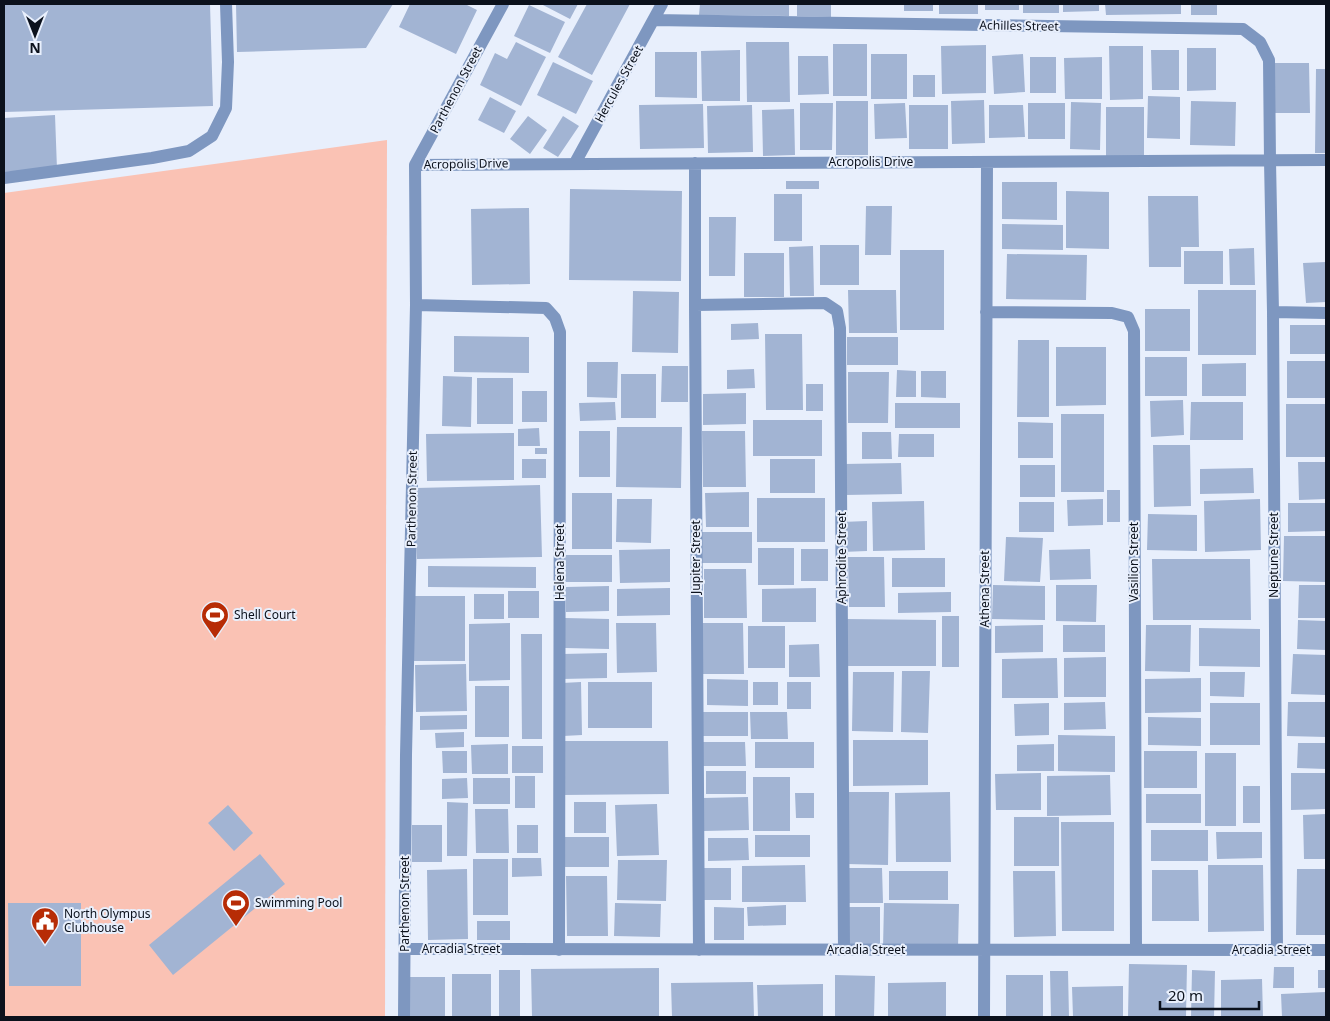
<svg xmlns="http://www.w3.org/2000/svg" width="1330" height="1021" viewBox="0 0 1330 1021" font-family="'Noto Sans',sans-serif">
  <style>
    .green { fill: #fac2b4 }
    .building { fill: #a2b4d3 }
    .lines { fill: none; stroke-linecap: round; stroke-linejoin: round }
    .minor { stroke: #7e97c0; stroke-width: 12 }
    .labels { text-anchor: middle; stroke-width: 4; stroke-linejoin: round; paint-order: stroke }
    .street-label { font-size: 12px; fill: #0b111c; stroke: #e8effc }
    .poi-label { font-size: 12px; fill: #0b111c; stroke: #e8effc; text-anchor: start }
  </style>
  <rect width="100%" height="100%" fill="#e8effc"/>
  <path class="green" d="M387 140 385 1017H4V193Z"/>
  <path class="building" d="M4 4H210L213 106 4 112Z
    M236 4H393L366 48 237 52Z
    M410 4H465L477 10 456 54 399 27Z
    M541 4H578L570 19Z
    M587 4H630L592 75 558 57Z
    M700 4H789V16L699 15Z
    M797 4H831V17L797 16Z
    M904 4H933V11H904Z
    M939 4H978V14H939Z
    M985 4H1019V10H985Z
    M1023 4H1059V13H1023Z
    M1063 4H1099V11L1063 12Z
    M1105 4H1181V14L1106 15Z
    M1191 4H1217V15H1191Z
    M529 5 565 22 550 53 514 36Z
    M516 42 546 57 521 106 480 85 495 53 507 59Z
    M746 42H789L790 102H747Z
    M833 44H867V96H833Z
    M986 45V93L942 94 941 46Z
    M1109 46H1143V99L1110 100Z
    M1187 48H1216V90L1187 91Z
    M740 50V101H702L701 51Z
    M1151 50H1179V90H1152Z
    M655 52H697V98L655 97Z
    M871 54H907V99H871Z
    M1023 54 1025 92 994 94 992 56Z
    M798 56H828L829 94 798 95Z
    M1030 57H1056V93H1030Z
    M1102 57V99H1065L1064 58Z
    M553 62 593 81 576 114 537 95Z
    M1271 63H1309L1310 113H1272Z
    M1316 69H1326V153H1315Z
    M913 75H935V97H913Z
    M1148 96 1180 97V139L1147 138Z
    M490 97 516 111 504 133 478 120Z
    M984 100 985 143 952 144 951 101Z
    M836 101H868V155H836Z
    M1191 101 1236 102 1235 146 1190 145Z
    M1071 102 1101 103 1100 150 1070 149Z
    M800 103H833L832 150H800Z
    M905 103 907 138 875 139 874 104Z
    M1028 103H1065V139H1028Z
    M703 104 704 148 640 149 639 105Z
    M752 105 753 152 708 153 707 106Z
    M909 105H948V149H909Z
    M989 105H1023L1025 137 989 138Z
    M1106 107H1144V157H1106Z
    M794 109 795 155 763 156 762 110Z
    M55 115 57 169 4 172V118Z
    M528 116 547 130 530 154 510 139Z
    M563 116 579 126 558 157 543 148Z
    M786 181H819V189H786Z
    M1002 182H1057V220L1002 219Z
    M570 189 682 191 681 281 569 280Z
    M1066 191 1109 192V249L1066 248Z
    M774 194H802V241H774Z
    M1148 196H1198L1199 247H1181V267H1149Z
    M866 206H892L891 255H865Z
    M529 208 530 284 472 285 471 209Z
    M709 217H736L735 276H709Z
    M1002 224 1063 225V250L1002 249Z
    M820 245H859V285H820Z
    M813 246 814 296H790L789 247Z
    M1254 248 1255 285H1230L1229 249Z
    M900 250H944V330H900Z
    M1184 251H1223V284H1184Z
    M744 253H784V297H744Z
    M1007 254 1087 255 1086 300 1006 299Z
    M1326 262V302L1306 303 1303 263Z
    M848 290H896L897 333H849Z
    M1198 290H1256V355H1198Z
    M633 291 679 292 678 353 632 352Z
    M1145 309H1190V351H1145Z
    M758 323 759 339 731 340V324Z
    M1290 325H1326V354H1290Z
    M765 334H802L803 410H766Z
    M454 336 529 337V373L454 372Z
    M847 337H898V365H847Z
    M1018 340H1049V417H1017Z
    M1056 347H1106V405L1056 406Z
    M1145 357H1187V396H1145Z
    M1287 361H1326V398H1287Z
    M587 362H618L617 398 587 397Z
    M1246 363V396H1202V364Z
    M662 366H688V402H661Z
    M754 369 755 388 727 389V370Z
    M897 370 916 371V397H896Z
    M921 371H946V398L921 397Z
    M848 372H889L888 423H848Z
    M621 374H656V418H621Z
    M443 376 472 377 471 427 442 426Z
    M477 378H513V424H477Z
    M806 384H823V411H806Z
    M522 391H547V422H522Z
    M746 393V424L703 425V394Z
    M1183 400 1184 435 1151 437 1150 401Z
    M615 402 616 420 580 421 579 403Z
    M1191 402H1243V440H1190Z
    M895 403H960V428H895Z
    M1286 404H1326V457H1286Z
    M1061 414H1104V492H1061Z
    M753 420H822V456H753Z
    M1018 422 1053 423V458H1018Z
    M617 427H682L681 488 616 487Z
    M539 428 540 446H518V429Z
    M579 431H610V477H579Z
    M702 431H745L746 487H703Z
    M862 432H891L892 459H862Z
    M514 433V480L427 481 426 434Z
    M899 434H934V457H898Z
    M1153 445H1190L1191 506 1154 507Z
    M535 448H547V454H535Z
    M522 459H546V478H522Z
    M770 459H815V493H770Z
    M1298 462H1326V499L1299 500Z
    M901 463 902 494 845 495 844 464Z
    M1020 465H1055V497H1020Z
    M1253 468 1254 493 1200 494V469Z
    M540 485 542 557 417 559 416 488Z
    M1107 490H1120V522H1107Z
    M749 492V527H706L705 493Z
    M572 493H612V549H572Z
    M757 498H825V542H757Z
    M617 499H652L651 543 616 542Z
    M1103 499V525L1068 526 1067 500Z
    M1260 499 1261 550 1205 552 1204 501Z
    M924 501 925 550 873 551 872 502Z
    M1019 502H1054V532H1019Z
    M1288 503H1326V531L1288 532Z
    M1148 514 1197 515V551L1147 550Z
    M867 521V551L842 552V522Z
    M699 532H752V563H699Z
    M1284 536H1326V582L1283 581Z
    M1006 537 1043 538 1040 582 1004 581Z
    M758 548H794V585H758Z
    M670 549V582L620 583 619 550Z
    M801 549H828V581H801Z
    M1090 549 1091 579 1050 580 1049 550Z
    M566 555H612V582H566Z
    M848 557H884L885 607H849Z
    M892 558H945V587H892Z
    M1152 559H1250L1251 620H1153Z
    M428 566 536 567V588L428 587Z
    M704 569H746L747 618H704Z
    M993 585 1045 586V620L992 619Z
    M1056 585H1097L1096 622 1056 621Z
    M1299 585H1326V618H1298Z
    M609 586V611L566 612V587Z
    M670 588V615L617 616V589Z
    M816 588V622H762V589Z
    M508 591H539V618H508Z
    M951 592V612L898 613V593Z
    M474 594H504V619H474Z
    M412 596H465V661H412Z
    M942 616H959V667H942Z
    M565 618 609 619V649L565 648Z
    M846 619 936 620V666H845Z
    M1298 620 1326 621V650L1297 649Z
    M510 623V680L469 681V624Z
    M616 623H656L657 672 617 673Z
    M702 623H743L744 674H703Z
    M1043 625V652L995 653V626Z
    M1063 625H1105V652H1063Z
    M1146 625H1191L1190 672 1145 671Z
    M748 626H785V668H748Z
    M1199 628 1260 629V667L1199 666Z
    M521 634H542V739H522Z
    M819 644 820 677H789V645Z
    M607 653V678L562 679V654Z
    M1293 654 1326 655V695L1291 694Z
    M1106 657V697H1064V658Z
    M1057 658 1058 698H1002V659Z
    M466 664 467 711 416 712 415 665Z
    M902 671H930L928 733 901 732Z
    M853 672H894L893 732 852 731Z
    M1210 672H1245L1244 697 1210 696Z
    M1201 678V712L1145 713V679Z
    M707 679 748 680V706L707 705Z
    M581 682 582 735 563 736 562 683Z
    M588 682H652V728H588Z
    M753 682H778V705H753Z
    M787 682H811V709H787Z
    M475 686H509V737H475Z
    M1105 702 1106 729 1064 730V703Z
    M1288 702H1326V737L1287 736Z
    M1049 703V735L1015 736 1014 704Z
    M1210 703H1260V745H1210Z
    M701 712H748V736H701Z
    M750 712H787L788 739H751Z
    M467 715V729L420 730V716Z
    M1148 717 1201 718V746L1148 745Z
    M464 732V747L436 748 435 733Z
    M1058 735 1115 736V772L1058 771Z
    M853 740H928V785L853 786Z
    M562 741H668L669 794 562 795Z
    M700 742H745L746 766H700Z
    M755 742H814V768H755Z
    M1298 743H1326V769L1297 768Z
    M508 744V774H472L471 745Z
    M1054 744V771H1017V745Z
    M512 746H543V773H512Z
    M442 751H467V773H443Z
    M1144 751H1197V788H1144Z
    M1205 753H1236V826H1205Z
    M706 771H746V794H706Z
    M1041 773V810H996L995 774Z
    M1291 773H1326V809L1291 810Z
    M1110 775 1111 815 1047 816V776Z
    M515 776H535V808H515Z
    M753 777H790V831H753Z
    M467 778 468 798 442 799V779Z
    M473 778H510V804H473Z
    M1243 786H1260V823H1243Z
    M848 792H889L888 865 847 864Z
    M950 792 951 862H896L895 793Z
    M795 793H814V818H796Z
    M1146 794H1201V823H1146Z
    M748 797 749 830 704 831 703 798Z
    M447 802 468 803 467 856H447Z
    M574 802H606V833H574Z
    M657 804 659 855 617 856 615 805Z
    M228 805 253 833 234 851 208 823Z
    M475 809H508L509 853H476Z
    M1326 814V859H1304L1303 815Z
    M1014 817H1059V866H1014Z
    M1061 822H1114V931H1062Z
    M412 825H442V862H412Z
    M517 825H538V853H517Z
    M1151 830H1208V861H1151Z
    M1216 832H1262V858L1217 859Z
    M755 835H810V857H755Z
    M562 837H609V867H562Z
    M708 838H748L749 860 708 861Z
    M260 854 285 884 173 975 149 945Z
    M512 858H541L542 876 512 877Z
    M473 859H508V915H473Z
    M618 860H667L666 901 617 900Z
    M805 865 806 902H742V866Z
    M1208 865H1263L1264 931 1208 932Z
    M703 868H731V900H703Z
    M846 868H882L883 903H846Z
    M467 869 468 939 428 940 427 870Z
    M1297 869H1326V935H1296Z
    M1152 870H1198L1199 921H1152Z
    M889 871H948V900H889Z
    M1013 871H1055L1056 936 1014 937Z
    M566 876H607L608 936H567Z
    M8 903H81V986H9Z
    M615 903 661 904 660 937 614 936Z
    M884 903 959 904 958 948H883Z
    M786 905V925L748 926 747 907Z
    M714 907 744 908V940H714Z
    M848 907H880V946H848Z
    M477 921H510V940H477Z
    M1129 964 1187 965 1186 1017H1128Z
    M1274 967H1294V988H1273Z
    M659 968V1017H532L531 969Z
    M499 970H520V1017H499Z
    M1192 970 1215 971 1214 1017H1191Z
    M1318 970H1326V988H1318Z
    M1050 971H1068L1069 1017H1051Z
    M452 974H491V1017H452Z
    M835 975 875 976 874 1017H835Z
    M1006 975H1043V1017H1006Z
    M407 977H445V1017H407Z
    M1262 979 1263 1017H1221V980Z
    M753 982 754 1017H672L671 983Z
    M946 982V1017H888V983Z
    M823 984V1017H758L757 985Z
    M1123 986V1017H1073L1072 987Z
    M1326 992V1017H1282L1281 994Z"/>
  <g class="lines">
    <path class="minor" d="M654 20 1243 29 1260 42 1269 60 1270 161 1273 312 1277 950
      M575 163 662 4
      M695 163V305L699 950
      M415 165 1326 160
      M4 178 152 158 189 151 212 136 226 108 228 62 226 4
      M416 305 546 308 555 318 560 332 559 950
      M695 305 825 303 837 311 840 328 844 950
      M986 312 1112 313 1128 317 1134 331 1136 950
      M1273 312 1326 313
      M405 949 1326 950
      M404 1017 406 755 416 305 415 165 503 4
      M984 1017 987 162"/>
  </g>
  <defs>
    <g id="stadium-pin" transform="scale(1.4375)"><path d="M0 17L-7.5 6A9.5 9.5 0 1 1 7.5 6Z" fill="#b72c06" stroke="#e8effc"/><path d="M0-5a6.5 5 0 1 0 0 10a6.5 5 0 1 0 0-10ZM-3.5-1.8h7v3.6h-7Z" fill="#fff"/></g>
    <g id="civic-pin" transform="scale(1.4375)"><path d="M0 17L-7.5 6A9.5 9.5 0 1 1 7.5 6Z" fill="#b72c06" stroke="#e8effc"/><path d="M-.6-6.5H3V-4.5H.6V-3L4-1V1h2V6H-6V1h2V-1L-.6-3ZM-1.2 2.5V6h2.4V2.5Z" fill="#fff"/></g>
  </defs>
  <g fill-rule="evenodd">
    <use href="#stadium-pin" x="215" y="615"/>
    <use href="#stadium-pin" x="236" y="903"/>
    <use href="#civic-pin" x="45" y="921"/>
  </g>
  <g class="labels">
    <g class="street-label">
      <text transform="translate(1019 26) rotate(1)" y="4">Achilles Street</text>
      <text transform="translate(619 84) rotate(-61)" y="4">Hercules Street</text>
      <text transform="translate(456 90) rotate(-62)" y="4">Parthenon Street</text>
      <text x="871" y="166">Acropolis Drive</text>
      <text transform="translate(466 164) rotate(-1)" y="4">Acropolis Drive</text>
      <text transform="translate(412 499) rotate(-89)" y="4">Parthenon Street</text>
      <text transform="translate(1274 555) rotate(-90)" y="4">Neptune Street</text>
      <text transform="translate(696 557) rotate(-90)" y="4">Jupiter Street</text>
      <text transform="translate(842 558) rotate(-90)" y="4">Aphrodite Street</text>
      <text transform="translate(560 562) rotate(-90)" y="4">Helena Street</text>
      <text transform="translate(1134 562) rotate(-90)" y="4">Vasilion Street</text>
      <text transform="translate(985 589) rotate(-90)" y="4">Athena Street</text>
      <text transform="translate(405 904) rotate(-90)" y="4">Parthenon Street</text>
      <text x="461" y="953">Arcadia Street</text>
      <text x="866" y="954">Arcadia Street</text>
      <text x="1271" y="954">Arcadia Street</text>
    </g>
    <g class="poi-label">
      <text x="234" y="619">Shell Court</text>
      <text x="255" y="907">Swimming Pool</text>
      <text x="64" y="918">North Olympus<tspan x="64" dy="14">Clubhouse</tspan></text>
    </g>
  </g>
  <rect width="1330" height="1021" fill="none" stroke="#0b111c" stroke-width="10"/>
  <g transform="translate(35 35) rotate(180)" stroke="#e8effc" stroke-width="4" paint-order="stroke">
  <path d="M0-4L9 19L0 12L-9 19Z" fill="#0b111c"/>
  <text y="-8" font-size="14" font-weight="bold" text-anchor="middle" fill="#0b111c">N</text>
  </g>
  <path d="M1160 1001v8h99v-8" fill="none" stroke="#0b111c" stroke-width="2.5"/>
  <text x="1168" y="1001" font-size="15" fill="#0b111c" stroke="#e8effc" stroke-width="4" paint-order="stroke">20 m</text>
</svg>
